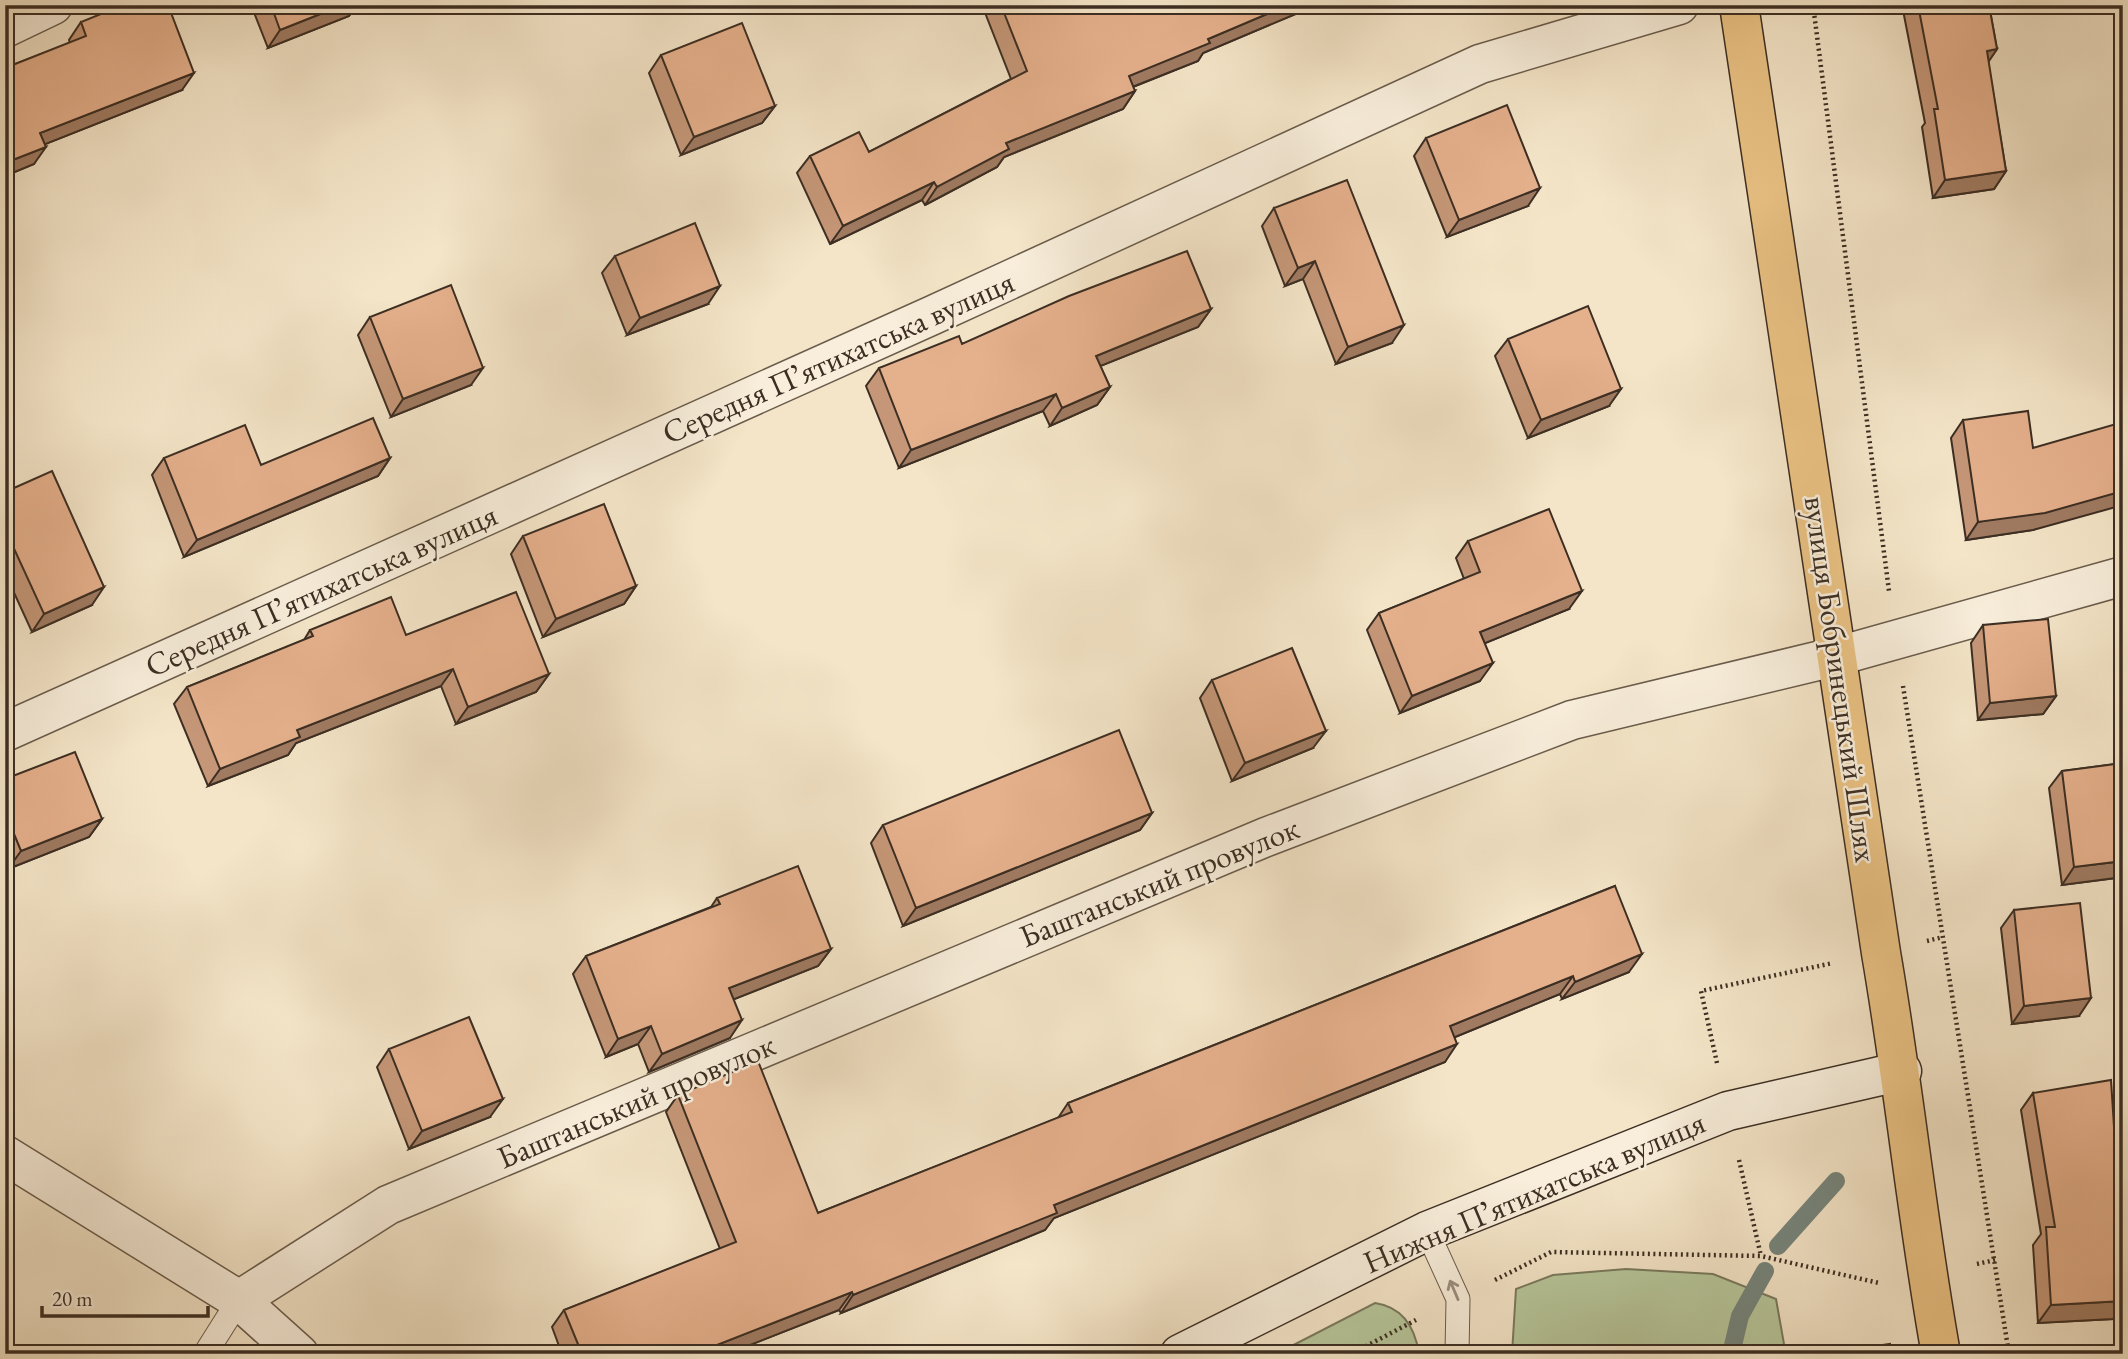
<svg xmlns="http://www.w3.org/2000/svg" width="2128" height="1359" viewBox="0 0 2128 1359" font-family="'EB Garamond',serif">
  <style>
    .green { fill: #b6c69a; stroke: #797a5e; stroke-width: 2 }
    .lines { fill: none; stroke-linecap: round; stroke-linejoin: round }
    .stream { stroke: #76857c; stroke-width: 18 }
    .lane-casing { stroke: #6a5c4c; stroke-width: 25 }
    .street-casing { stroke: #6a5c4c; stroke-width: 41 }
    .secondary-casing { stroke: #3c2e23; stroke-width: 41 }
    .primary-casing { stroke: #3c2e23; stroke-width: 41 }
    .path { stroke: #3c2e23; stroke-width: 4.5; stroke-dasharray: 2 3.5; stroke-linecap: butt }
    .lane { stroke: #f8eedb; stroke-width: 23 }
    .street { stroke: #f8eedb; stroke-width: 38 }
    .secondary { stroke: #f8eedb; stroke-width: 38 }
    .primary { stroke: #eac284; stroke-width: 38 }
    .wall { fill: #c59778; stroke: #3c2e23; stroke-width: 2 }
    .shaded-wall { fill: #a07b62; stroke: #3c2e23; stroke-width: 2 }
    .building { fill: #e5b08c; stroke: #3c2e23; stroke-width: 2 }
    .oneway { stroke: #9a8e7f }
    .labels { text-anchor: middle; stroke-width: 5; stroke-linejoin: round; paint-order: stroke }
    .street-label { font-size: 32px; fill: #3c2e23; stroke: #f8eedb }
  </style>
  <rect width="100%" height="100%" fill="#f4e5c8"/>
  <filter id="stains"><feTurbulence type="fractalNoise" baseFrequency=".00286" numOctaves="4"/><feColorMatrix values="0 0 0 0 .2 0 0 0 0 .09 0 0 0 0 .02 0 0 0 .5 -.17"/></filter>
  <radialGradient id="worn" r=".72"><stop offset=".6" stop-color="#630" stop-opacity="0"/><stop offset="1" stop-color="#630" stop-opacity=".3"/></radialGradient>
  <path class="green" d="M1626 1269 1713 1274 1776 1299 1784 1344 1778 1354H1512L1516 1289 1553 1275Z
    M1375 1303C1402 1307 1415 1327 1419 1354H1276Z"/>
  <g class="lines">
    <path class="stream" d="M1778 1246 1836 1181
      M1731 1354 1740 1316 1765 1271"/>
    <g class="lane-casing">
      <path id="lane" d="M1427 1231 1458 1299 1457 1354
        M205 1354 239 1300"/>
    </g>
    <g class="street-casing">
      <path id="street" d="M5 28 53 5
        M5 732 933 315 1480 64 1679 5
        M5 1155 239 1300 299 1354
        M239 1300 388 1205 1266 837 1572 720 1838 656 2123 576"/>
    </g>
    <g class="secondary-casing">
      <path id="secondary" d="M1180 1354 1427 1231 1728 1111 1902 1071"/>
    </g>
    <g class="primary-casing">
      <path id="primary" d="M1739 5 1881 953C1904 1086 1917 1221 1941 1354"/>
    </g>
    <path class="path" d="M1813 5 1889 591
      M1903 686 2009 1354
      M1927 941 1943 937
      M1717 1063 1701 991 1833 963
      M1739 1160 1761 1256
      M1977 1264 1995 1260
      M1495 1280 1551 1252 1761 1256 1879 1283
      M1351 1354 1416 1320"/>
    <use href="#lane" class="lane"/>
    <use href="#street" class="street"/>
    <use href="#secondary" class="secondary"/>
    <use href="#primary" class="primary"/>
  </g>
  <path class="wall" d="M251 5H357L349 16 268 48Z
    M982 5H1317L1203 53 1198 61 1133 87 1135 91 1123 109 1004 157 997 167 925 205 922 200 830 244 797 173 810 156 869 152 1011 79Z
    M1902 5H1989L1997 49 1988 62 2006 171 1994 189 1933 198 1922 127 1925 123Z
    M81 22 182 90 45 144 34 164 5 176V68L70 43 69 40Z
    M661 55 775 106 762 123 681 155 649 73Z
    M1426 138 1528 206 1447 237 1414 156Z
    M1274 208 1392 343 1336 364 1303 279 1285 286 1262 226Z
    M615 256 708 304 627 335 602 273Z
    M1211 309 1198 327 1100 366 1110 387 1097 405 1050 426 1043 411 899 468 866 386 879 368 962 344Z
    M370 317 471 385 391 417 358 335Z
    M1508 339 1609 406 1528 438 1495 356Z
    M1963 420 2033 530 1966 540 1951 438Z
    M164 458 261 465 390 458 378 476 184 557 152 475Z
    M5 492 92 605 32 632 5 573Z
    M523 536 636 586 624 604 543 637 511 554Z
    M1468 541 1569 609 1485 643 1480 681 1400 713 1367 630 1379 613 1464 579 1456 558Z
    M1983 625 2056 696 2043 714 1978 720 1971 643Z
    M310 630 406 635 549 674 536 692 456 724 441 686 296 743 288 755 208 786 174 704 187 687 304 640Z
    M1212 680 1313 748 1232 781 1200 698Z
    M2123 763V877L2062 885 2049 788 2062 771Z
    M5 779 102 819 89 837 8 869 5 861Z
    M1152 813 1140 830 903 926 871 843 883 825Z
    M1615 886 1629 972 1562 999 1560 994 1455 1037 1445 1062 1054 1218 1045 1230 841 1313 839 1310 727 1354H562L552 1327 564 1310 720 1249 666 1112 678 1095 818 1213 1058 1118 1068 1103Z
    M717 898 831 949 818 966 734 999 730 1038 649 1072 638 1044 606 1057 573 974 586 956 711 907Z
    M2014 910 2079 1016 2012 1024 2001 928Z
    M389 1049 490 1117 409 1149 377 1067Z
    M2033 1093 2113 1319 2038 1323 2033 1245 2041 1234 2021 1110Z"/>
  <path class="shaded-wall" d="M343 5H357L349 16 268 48 280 30Z
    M1288 5H1317L1203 53 1198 61 1117 93 1129 76 1208 39Z
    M1997 49 1985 67 1987 51Z
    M194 73 182 90 28 151 40 133Z
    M1135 91 1123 109 1004 157 997 167 925 205 937 187 1006 143Z
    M775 106 762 123 681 155 694 137Z
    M46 147 34 164 5 176V163Z
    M2006 171 1994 189 1933 198 1945 180Z
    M934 182 922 200 830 244 843 226Z
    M1540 188 1528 206 1447 237 1459 220Z
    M1315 261 1303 279 1285 286 1298 268Z
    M720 286 708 304 627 335 640 318Z
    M1211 309 1198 327 1083 373 1096 356Z
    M1404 325 1392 343 1336 364 1348 347Z
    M483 368 471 385 391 417 403 399Z
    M1110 387 1097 405 1050 426 1062 408Z
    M1621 389 1609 406 1528 438 1541 420Z
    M1056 394 1043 411 899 468 911 450Z
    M390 458 378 476 184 557 197 540Z
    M2123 491V505L2033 530 1966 540 1978 522Z
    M636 586 624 604 543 637 556 619Z
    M104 587 92 605 32 632 44 614Z
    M1582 591 1569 609 1468 650 1480 632Z
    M1493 663 1480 681 1400 713 1412 696Z
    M453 669 441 686 296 743 288 755 208 786 220 769 297 730Z
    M549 674 536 692 456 724 468 707Z
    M2056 696 2043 714 1978 720 1990 703Z
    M1326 731 1313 748 1232 781 1245 763Z
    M1152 813 1140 830 903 926 916 908Z
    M102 819 89 837 8 869 21 851Z
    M2123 861V877L2062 885 2074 867Z
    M831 949 818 966 717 1006 729 988Z
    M1642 954 1629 972 1562 999 1575 982Z
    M1573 976 1560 994 1438 1044 1450 1026Z
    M2091 998 2079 1016 2012 1024 2024 1006Z
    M742 1020 730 1038 649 1072 662 1054Z
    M651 1026 638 1044 606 1057 618 1039Z
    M1457 1044 1445 1062 1054 1218 1045 1230 841 1313 853 1295 1054 1205Z
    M503 1099 490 1117 409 1149 422 1131Z
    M852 1292 839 1310 727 1354H694Z
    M2123 1301V1304L2113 1319 2038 1323 2051 1305Z"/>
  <path class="building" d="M123 5H168L194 73 40 133 46 147 5 163V68L86 36 81 22Z
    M271 5H343L280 30Z
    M1001 5H1288L1208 39 1210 43 1129 76 1135 91 1006 143 1009 149 937 187 934 182 843 226 810 156 859 132 869 152 1027 71Z
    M1918 5H1989L1997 49 1987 51 2006 171 1945 180 1934 109H1938Z
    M742 23 775 106 694 137 661 55Z
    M1507 105 1540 188 1459 220 1426 138Z
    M1347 180 1404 325 1348 347 1315 261 1298 268 1274 208Z
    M695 223 720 286 640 318 615 256Z
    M1187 251 1211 309 1096 356 1110 387 1062 408 1056 394 911 450 879 368 959 336 962 344 1069 296Z
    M451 285 483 368 403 399 370 317Z
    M1588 306 1621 389 1541 420 1508 339Z
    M2028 411 2033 448 2123 422V491L2045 513 1978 522 1963 420Z
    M373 418 390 458 197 540 164 458 245 425 261 465Z
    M52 471 104 587 44 614 5 529V492Z
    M604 504 636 586 556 619 523 536Z
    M1549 509 1582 591 1480 632 1493 663 1412 696 1379 613 1480 572 1468 541Z
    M516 592 549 674 468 707 453 669 297 730 300 737 220 769 187 687 313 636 310 630 391 597 406 635Z
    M2048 619 2056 696 1990 703 1983 625Z
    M1292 648 1326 731 1245 763 1212 680Z
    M1119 730 1152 813 916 908 883 825Z
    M75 752 102 819 21 851 5 812V779Z
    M2123 763V861L2074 867 2062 771Z
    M798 866 831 949 729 988 742 1020 662 1054 651 1026 618 1039 586 956 720 904 717 898Z
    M1615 886 1642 954 1575 982 1573 976 1450 1026 1457 1044 1054 1205 1057 1213 853 1295 852 1292 694 1354H582L564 1310 736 1242 678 1095 758 1061 818 1213 1072 1112 1068 1103Z
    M2080 903 2091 998 2024 1006 2014 910Z
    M469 1017 503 1099 422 1131 389 1049Z
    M2111 1080 2123 1267V1301L2051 1305 2046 1227H2055L2033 1093Z
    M1890 1344 1891 1354H1842L1841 1351Z"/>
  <defs><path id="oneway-shaft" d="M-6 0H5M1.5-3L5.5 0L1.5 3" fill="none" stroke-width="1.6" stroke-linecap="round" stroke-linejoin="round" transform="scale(1.75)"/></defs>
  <use class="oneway" href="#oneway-shaft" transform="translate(1454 1290) rotate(-113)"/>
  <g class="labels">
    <g class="street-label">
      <text transform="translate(838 357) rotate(-24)" y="11">Середня Пʼятихатська вулиця</text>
      <text transform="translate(321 590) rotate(-24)" y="11">Середня Пʼятихатська вулиця</text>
      <text transform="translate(1841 679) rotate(82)" y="11">вулиця Бобринецький Шлях</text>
      <text transform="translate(1159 882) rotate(-22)" y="11">Баштанський провулок</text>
      <text transform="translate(636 1101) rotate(-23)" y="11">Баштанський провулок</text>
      <text transform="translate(1534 1192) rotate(-23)" y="11">Нижня Пʼятихатська вулиця</text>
    </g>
  </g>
  <rect width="2128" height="1359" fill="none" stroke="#f4e5c8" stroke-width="28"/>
  <rect x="7" y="7" width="2114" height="1345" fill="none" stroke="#3c2e23" stroke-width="3.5"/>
  <rect x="14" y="14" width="2100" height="1331" fill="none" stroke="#3c2e23" stroke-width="2"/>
  <path d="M42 1306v10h166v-10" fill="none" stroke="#3c2e23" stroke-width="3.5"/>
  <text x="52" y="1306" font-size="21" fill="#3c2e23" stroke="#f8eedb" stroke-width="5" paint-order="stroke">20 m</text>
  <rect width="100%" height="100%" filter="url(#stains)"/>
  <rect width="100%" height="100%" fill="url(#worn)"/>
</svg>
